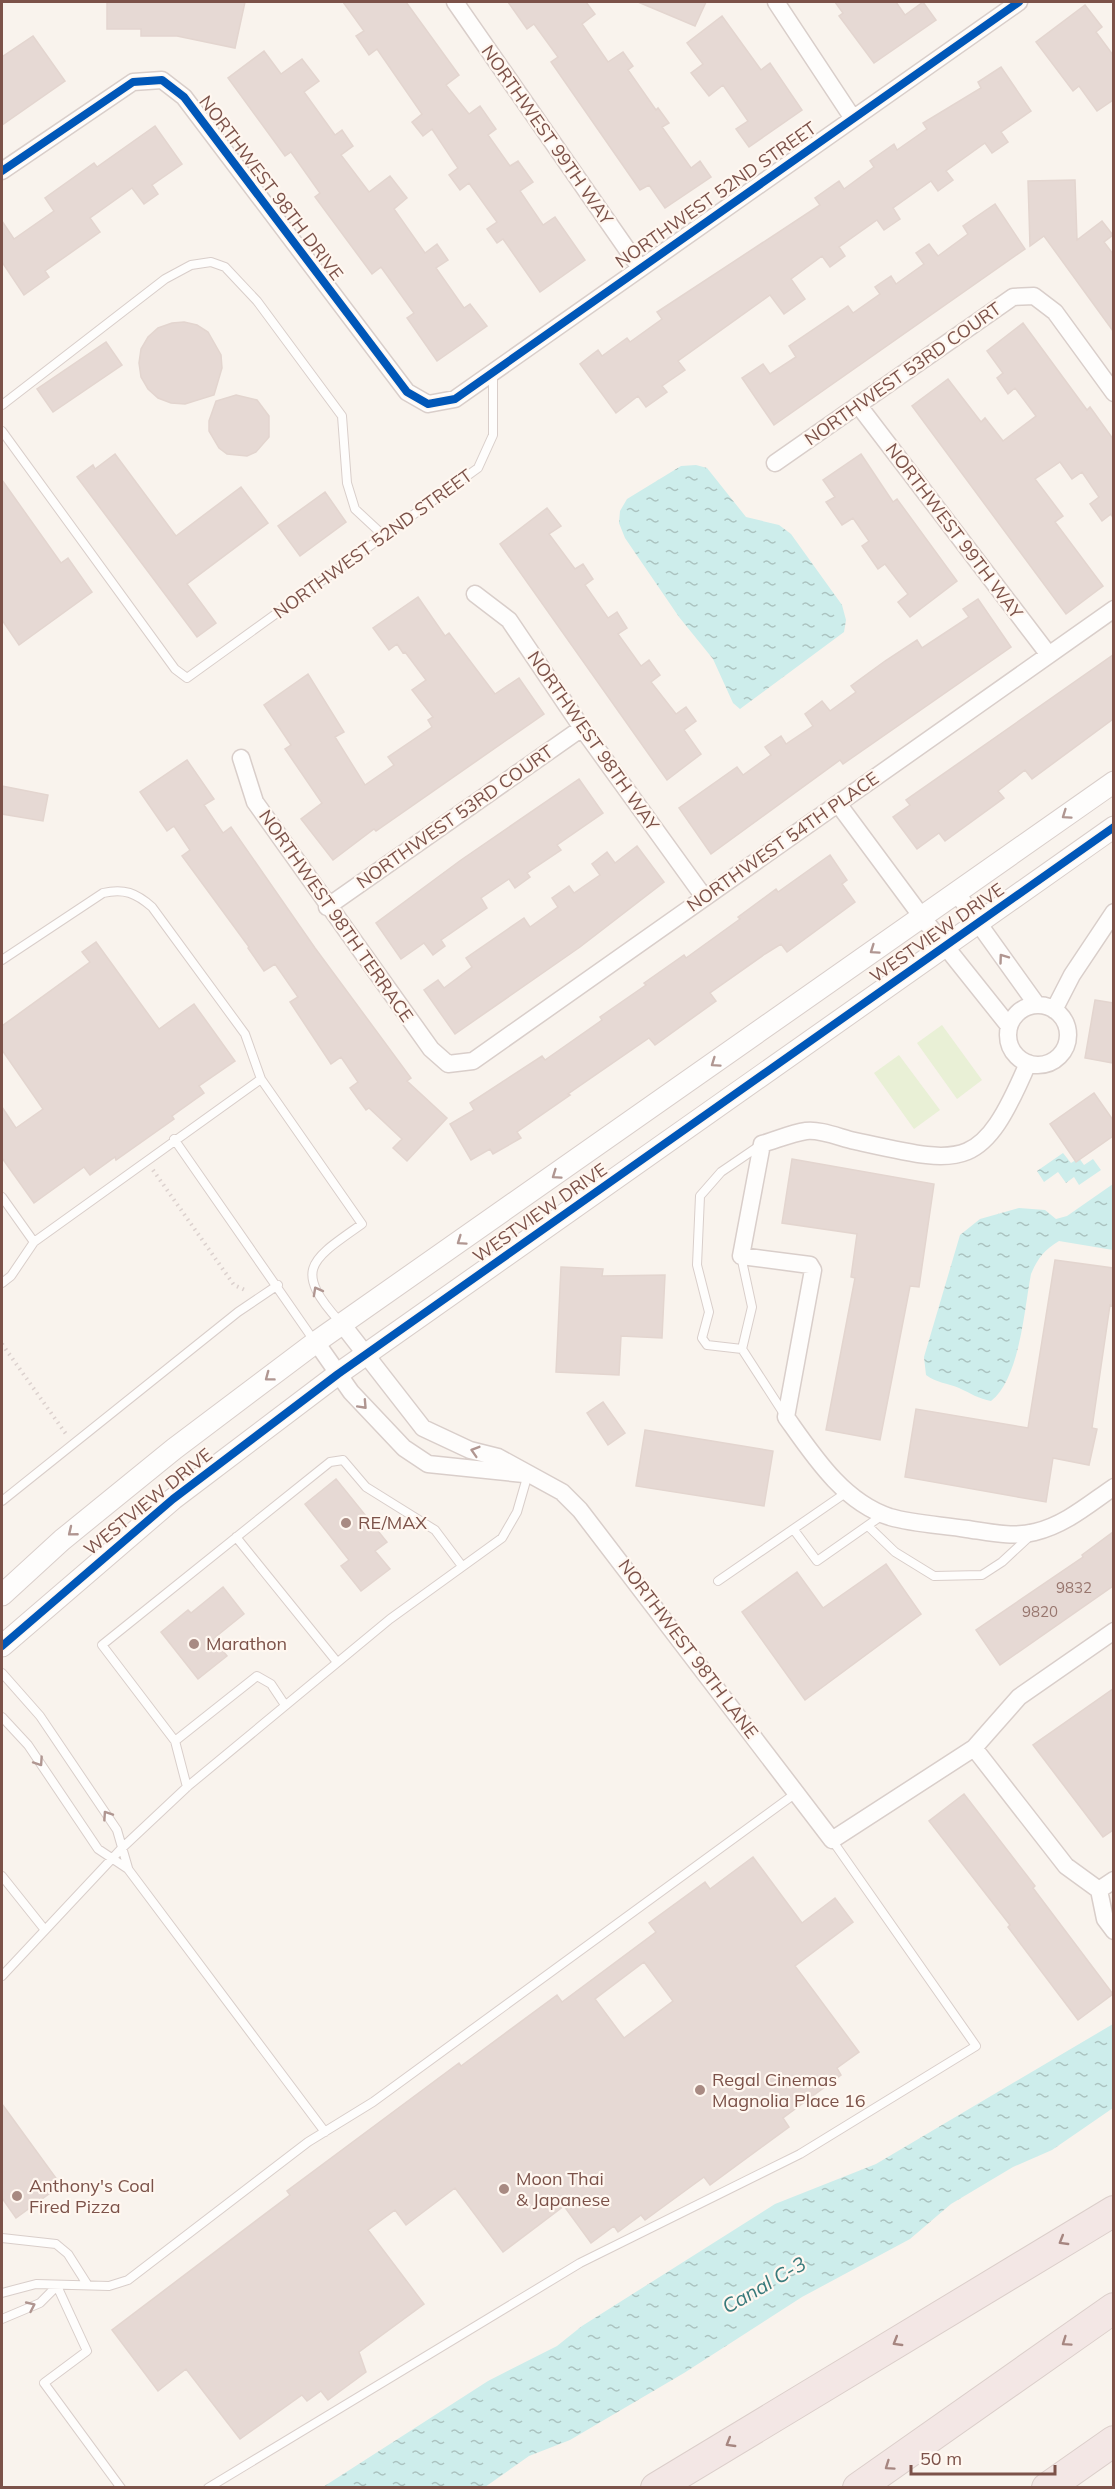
<svg xmlns="http://www.w3.org/2000/svg" width="1115" height="2489" viewBox="0 0 1115 2489" font-family="Mulish,sans-serif">
  <style>
    .pitch { fill: #e9f0d6 }
    .water { fill: url(#water-ripples) }
    .building { fill: #e6d9d4; stroke: #e3d5cf; stroke-width: 1.5; fill-rule: evenodd }
    .lines { fill: none; stroke-linecap: round; stroke-linejoin: round }
    .service-casing { stroke: #d9ceca; stroke-width: 10 }
    .minor-casing { stroke: #d9ceca; stroke-width: 19 }
    .tertiary-casing { stroke: #d9ceca; stroke-width: 23 }
    .motorway-casing { stroke: #dbceca; stroke-width: 32 }
    .path { stroke: #dcd1ce; stroke-width: 4; stroke-dasharray: 1.5 4.5; stroke-linecap: butt }
    .service { stroke: #fefdfc; stroke-width: 8 }
    .minor { stroke: #fefdfc; stroke-width: 16 }
    .tertiary { stroke: #fefdfc; stroke-width: 21 }
    .motorway { stroke: #f3e7e5; stroke-width: 30 }
    .cycleway-casing { stroke: #fff7f0; stroke-width: 11 }
    .cycleway { stroke: #0057b8; stroke-width: 8 }
    .oneway { stroke: #b09691 }
    .oneway2 { stroke: #a68680 }
    .poi-dot { fill: #a88a82; stroke: #fff7f0; stroke-width: 2 }
    .labels { text-anchor: middle; stroke-width: 4.5; stroke-linejoin: round; paint-order: stroke }
    .number-label { font-size: 15px; fill: #98766e }
    .street-label { font-size: 18px; fill: #7c5249; stroke: #fff7f0 }
    .poi-label { font-size: 18px; fill: #7c5249; stroke: #fff7f0; text-anchor: start }
    .water-label { font-size: 20px; font-style: italic; fill: #387a7b; stroke: #fff7f0 }
  </style>
  <defs>
    <pattern id="water-ripples" width="26" height="14" patternUnits="userSpaceOnUse" patternTransform="scale(1.5)"><rect width="26" height="14" fill="#cdedeb"/><path d="M2 4q2-2 4 0t4 0M15 11q2-2 4 0t4 0" fill="none" stroke="#abc3c0"/></pattern>
  </defs>
  <rect width="100%" height="100%" fill="#f9f3ed"/>
  <path class="pitch" d="M942 1025 982 1080 957 1099 917 1043Z
    M899 1055 940 1110 914 1129 874 1073Z"/>
  <path class="water" d="M696 465 707 468 746 517 779 525 791 534 842 605 846 620 844 632 740 709 733 703 713 659 679 617 625 538 619 523 620 511 627 499 681 466Z
    M1063 1153 1071 1163 1079 1158 1084 1165 1093 1159 1101 1170 1079 1185 1074 1177 1066 1183 1058 1172 1044 1182 1037 1171Z
    M1113 1184V1250L1059 1241C1044 1250 1038 1258 1031 1274 1024 1310 1020 1378 991 1401 979 1399 970 1393 959 1388 947 1383 937 1383 926 1375L924 1357 960 1235 980 1219 1019 1208 1045 1210 1056 1219 1067 1216Z
    M1113 2024V2108L1052 2150 1013 2167 951 2204 910 2239 802 2297 684 2373 570 2440 529 2456 485 2487H323L488 2381 557 2346 582 2326 775 2204 876 2164Z"/>
  <path class="building" d="M107 2H245L235 48 177 36H141V29H107Z
    M343 2H406L459 75 446 85 469 114 480 106 496 129 488 135 510 166 518 161 533 182 520 191 543 225 555 217 585 260 540 292 503 239 497 243 487 229 497 222 469 183 460 190 449 175 458 168 432 129 423 136 412 122 422 114 377 49 369 55 356 36 364 31Z
    M508 2H586L595 14 582 24 608 62 623 52 633 66 628 70 656 110 658 108 669 123 662 127 691 168 700 161 711 177 665 208 649 185 640 190 551 62 558 57 534 24 527 29Z
    M638 2H706L695 26Z
    M835 2H896L905 15 923 2 936 20 874 63 839 16 843 13Z
    M1085 5 1102 27 1096 32 1113 55V100L1097 111 1079 86 1073 91 1036 42Z
    M722 16 761 70 770 63 802 110 749 147 736 129 748 121 723 85 709 96 691 73 703 64 687 43Z
    M33 36 65 81 2 125V57Z
    M264 51 281 74 302 59 319 81 304 92 335 135 342 130 353 146 341 155 369 192 390 176 407 198 394 209 425 253 437 244 448 260 436 268 464 308 470 304 487 326 437 361 407 318 414 313 381 267 372 274 315 197 320 193 291 152 285 156 228 78Z
    M1001 67 1031 111 1001 132 1008 142 992 153 985 143 946 171 953 180 938 191 931 181 893 208 900 219 884 230 877 220 839 247 845 256 830 267 822 256 791 279 805 299 784 314 770 295 678 361 685 370 662 386 667 392 646 407 638 396 616 413 580 364 598 350 602 356 627 338 630 342 662 319 657 312 820 205 815 198 839 181 844 189 874 167 870 161 894 144 897 150 927 129 923 123 981 88 978 82Z
    M155 126 182 164 152 185 158 194 144 204 132 188 90 218 100 232 45 271 49 277 24 295 2 262V221L14 239 54 211 45 198 94 163 97 167Z
    M1075 180 1077 240 1102 221 1113 235 1104 242 1113 254V331L1044 236 1030 246 1028 181Z
    M995 204 1025 249 774 425 742 378 763 364 770 374 796 357 789 346 848 306 853 313 880 294 875 287 891 276 896 284 924 264 916 253 929 244 938 256 968 234 963 226Z
    M184 322 197 325 208 332 221 355 222 368 214 395 185 404 171 403 158 398 148 389 141 377 139 363 141 349 148 337 158 328 172 323Z
    M1023 323 1087 410 1090 407 1113 439V518L1111 514 1102 521 1090 504 1099 497 1082 472 1072 479 1060 462 1035 479 1063 516 1055 522 1103 586 1066 614 912 406 948 379 981 422 985 418 1003 441 1036 416 1015 388 1008 394 997 378 1003 373 987 351Z
    M106 342 122 365 53 412 37 389Z
    M236 395 257 400 269 416V437L256 452 247 456 227 454 219 448 209 431V421L216 401Z
    M115 454 176 536 241 487 268 523 187 584 216 623 197 637 77 477 93 465 95 469Z
    M861 454 893 502 897 499 957 581 910 617 898 602 908 594 885 564 878 569 862 546 869 541 853 518 842 525 826 502 835 497 823 480Z
    M2 480 61 563 68 558 92 592 19 645 2 620Z
    M325 492 346 522 300 556 278 526Z
    M547 508 561 526 549 534 575 569 583 564 593 579 585 585 608 618 617 612 627 628 618 634 641 666 649 660 660 675 651 682 676 714 686 707 696 721 684 730 701 754 667 780 500 544Z
    M418 597 445 636 449 633 495 694 519 678 544 714 376 831 374 829 333 860 301 819 322 803 285 749 291 745 264 705 308 674 344 732 335 737 365 785 394 765 388 757 432 727 428 720 433 717 412 690 426 680 405 652 403 653 397 644 389 650 373 628Z
    M978 599 1011 647 843 764 840 760 711 854 679 808 737 767 743 775 771 755 765 747 781 736 786 744 813 726 805 714 822 701 830 711 856 692 851 686 885 661 917 640 922 648 969 617 963 609Z
    M1113 655V719L1032 779 1025 770 998 791 1004 798 945 841 939 833 917 849 893 817 910 805 906 800Z
    M187 760 214 799 204 805 223 833 231 827 315 948 411 1078 407 1081 447 1118 407 1161 393 1148 402 1139 369 1108 366 1110 350 1088 358 1082 341 1057 331 1064 290 1002 298 997 275 964 264 971 248 948 249 947 182 856 190 850 174 826 167 831 140 792Z
    M579 779 603 813 557 845 561 850 527 873 530 877 515 888 509 879 481 898 487 908 441 940 445 946 433 955 424 943 401 959 376 923 461 860Z
    M2 786 48 795 43 821 2 814Z
    M637 846 664 882 580 947 455 1034 424 990 438 980 444 988 472 967 466 958 524 918 530 927 558 907 552 898 569 886 574 893 600 875 592 864 607 852 615 863Z
    M830 855 847 880 842 884 855 902 787 952 781 944 765 954 710 993 716 1001 655 1045 649 1038 568 1094 570 1095 517 1132 521 1138 493 1154 490 1149 471 1160 450 1124 474 1110 470 1103 542 1056 545 1060 602 1020 600 1017 646 985 644 983 684 955 686 958 740 919 738 917 776 889 778 892Z
    M96 942 159 1029 194 1004 235 1061 199 1086 204 1093 172 1116 174 1119 116 1160 115 1157 90 1175 84 1167 34 1203 2 1158V1107L16 1128 43 1109 2 1050V1026L90 962 82 952Z
    M1095 1000 1113 1003V1063L1085 1058Z
    M1094 1093 1113 1120V1136L1076 1162 1050 1124Z
    M792 1159 934 1184 919 1287 910 1286 880 1440 826 1430 855 1278 851 1277 857 1234 782 1223Z
    M1055 1260 1113 1268V1306L1110 1305 1092 1428 1097 1429 1089 1465 1053 1458 1046 1502 905 1477 916 1409 1028 1428Z
    M561 1267 603 1269 602 1276 665 1275 662 1338 621 1336 619 1375 556 1372Z
    M603 1402 625 1433 608 1445 587 1413Z
    M645 1430 773 1451 764 1506 636 1486Z
    M336 1479 387 1542 375 1551 390 1569 361 1591 341 1566 349 1560 305 1504Z
    M1113 1532V1586L1000 1665 976 1630 1083 1557 1082 1555Z
    M886 1564 921 1614 805 1700 742 1612 797 1572 823 1608Z
    M223 1587 244 1614 213 1639 227 1656 198 1679 161 1632 188 1610 191 1613Z
    M1113 1689V1830L1103 1837 1033 1745Z
    M964 1794 1035 1886 1033 1888 1113 1994 1078 2020 1008 1927 1010 1925 929 1821Z
    M753 1857 802 1923 835 1898 853 1922 795 1966 859 2052 837 2068 841 2075 783 2118 789 2127 710 2185 704 2177 645 2220 641 2215 618 2232 614 2226 591 2243 564 2206 503 2252 455 2188 406 2225 395 2210 368 2230 424 2304 359 2352 366 2372 328 2400 321 2391 307 2401 302 2395 240 2439 186 2369 158 2391 112 2330 290 2195 287 2191 459 2063 461 2066 557 1995 562 2002 656 1932 649 1923 705 1882 710 1889ZM644 1962 673 2001 624 2038 595 1999Z
    M2 2104 61 2185 16 2218 2 2198Z"/>
  <g class="lines">
    <g class="service-casing">
      <path id="service" d="M2 405 165 279 191 265 211 262 225 267 257 301 342 416 347 483 355 509 384 536
        M2 431 175 669 187 678 478 468 493 435V372
        M2 960 103 893C124 888 136 893 152 907L245 1034 261 1079 362 1224C311 1260 292 1269 340 1322
        M174 1139 315 1342
        M2 1197 34 1242
        M741 1256 752 1307 742 1349 707 1345 702 1338 709 1312 697 1265 700 1196 721 1172 762 1144
        M2 1283 11 1276 34 1242 261 1079
        M742 1349 786 1417
        M2 1501 238 1312 278 1285
        M868 1526 895 1552 934 1576 982 1575 1002 1562 1031 1535
        M794 1530 817 1561 884 1514
        M236 1537 337 1662
        M718 1581 847 1492
        M2 1673 40 1716 117 1830 128 1868
        M2 1717 28 1745 98 1849 128 1869 325 2132
        M175 1741 257 1676 271 1684 285 1705
        M187 1787 175 1741 102 1645 330 1462 343 1460 366 1487 435 1530 462 1566
        M2 1876 45 1930
        M2 1976 122 1848 187 1787 390 1619 502 1538 517 1512 528 1474
        M2 2238 56 2244 68 2254 87 2284
        M57 2286 87 2351 44 2383 121 2488
        M2 2293 36 2284 109 2286 128 2280 308 2142 373 2102 796 1793
        M2 2319 40 2303 57 2286
        M208 2488 580 2263 800 2154 976 2046 832 1840"/>
    </g>
    <g class="minor-casing">
      <path id="minor" d="M455 2 640 268
        M776 2 852 117
        M2 171 133 82 162 80 184 97 407 392 428 404 455 399 1019 2
        M859 406 1049 655
        M775 463 1013 297 1034 296 1055 312 1114 393
        M475 594 509 620 582 728 704 897
        M241 758 255 802 431 1049 448 1064 473 1061 1114 609
        M839 805 922 917 1009 1026
        M956 892 1037 1005
        M327 907 582 728
        M1008 1035a30 30 0 1 1 60 0a30 30 0 1 1-60 0Z
        M1054 1010 1072 975 1114 912
        M1028 1063C981 1173 964 1165 855 1141 841 1138 820 1129 806 1131 792 1133 776 1140 762 1144L741 1256 810 1265 813 1270 786 1417C813 1455 843 1502 890 1517 914 1524 942 1525 967 1529 988 1532 1013 1538 1035 1532 1065 1525 1089 1504 1114 1487
        M342 1324 423 1428 470 1450 498 1457 562 1492 580 1510 832 1840 974 1748 1019 1697 1114 1631
        M316 1342 351 1392 404 1448 428 1464 524 1474
        M974 1748 1066 1866 1099 1890 1105 1919 1114 1931
        M1099 1890 1114 1880"/>
    </g>
    <g class="tertiary-casing">
      <path id="tertiary" d="M2 1595 62 1540 174 1449 316 1342 1114 782
        M2 1646 173 1499 338 1374 1114 827"/>
    </g>
    <g class="motorway-casing">
      <path id="motorway" d="M656 2488 1114 2211
        M858 2488 1114 2308
        M1047 2488 1114 2441"/>
    </g>
    <path class="path" d="M153 1170 234 1285 247 1291
      M2 1344 66 1434"/>
    <use href="#service" class="service"/>
    <use href="#minor" class="minor"/>
    <use href="#tertiary" class="tertiary"/>
    <use href="#motorway" class="motorway"/>
    <g class="cycleway-casing">
      <path id="cycleway" d="M2 171 133 82 162 80 184 97 407 392 428 404 455 399 1019 2
        M2 1646 173 1499 338 1374 1114 827"/>
    </g>
    <use href="#cycleway" class="cycleway"/>
  </g>
  <defs><path id="oneway-chevron" d="M-2-3.5L2.5 0L-2 3.5" fill="none" stroke-width="1.6" stroke-linecap="round" stroke-linejoin="round" transform="scale(1.5)"/></defs>
  <g class="oneway">
    <use href="#oneway-chevron" transform="translate(1066 815) rotate(145)"/>
    <use href="#oneway-chevron" transform="translate(874 950) rotate(145)"/>
    <use href="#oneway-chevron" transform="translate(1003 958) rotate(-126)"/>
    <use href="#oneway-chevron" transform="translate(715 1063) rotate(145)"/>
    <use href="#oneway-chevron" transform="translate(556 1175) rotate(145)"/>
    <use href="#oneway-chevron" transform="translate(461 1241) rotate(145)"/>
    <use href="#oneway-chevron" transform="translate(317 1291) rotate(-119)"/>
    <use href="#oneway-chevron" transform="translate(269 1377) rotate(143)"/>
    <use href="#oneway-chevron" transform="translate(363 1405) rotate(47)"/>
    <use href="#oneway-chevron" transform="translate(475 1451) rotate(-163)"/>
    <use href="#oneway-chevron" transform="translate(72 1532) rotate(141)"/>
    <use href="#oneway-chevron" transform="translate(39 1762) rotate(56)"/>
    <use href="#oneway-chevron" transform="translate(107 1815) rotate(-124)"/>
    <use href="#oneway-chevron" transform="translate(31 2306) rotate(-25)"/>
  </g>
  <g class="oneway2">
    <use href="#oneway-chevron" transform="translate(1063 2241) rotate(149)"/>
    <use href="#oneway-chevron" transform="translate(897 2342) rotate(149)"/>
    <use href="#oneway-chevron" transform="translate(1066 2342) rotate(145)"/>
    <use href="#oneway-chevron" transform="translate(730 2443) rotate(149)"/>
    <use href="#oneway-chevron" transform="translate(889 2466) rotate(145)"/>
  </g>
  <g class="poi-dot">
    <circle cx="346" cy="1523" r="6"/>
    <circle cx="194" cy="1644" r="6"/>
    <circle cx="700" cy="2090" r="6"/>
    <circle cx="504" cy="2189" r="6"/>
    <circle cx="17" cy="2196" r="6"/>
  </g>
  <g class="labels">
    <g class="number-label">
      <text x="1074" y="1593">9832</text>
      <text x="1040" y="1617">9820</text>
    </g>
    <g class="street-label">
      <text transform="translate(547 135) rotate(55)" y="6">NORTHWEST 99TH WAY</text>
      <text transform="translate(271 188) rotate(53)" y="6">NORTHWEST 98TH DRIVE</text>
      <text transform="translate(716 195) rotate(-35)" y="6">NORTHWEST 52ND STREET</text>
      <text transform="translate(903 374) rotate(-35)" y="6">NORTHWEST 53RD COURT</text>
      <text transform="translate(954 531) rotate(53)" y="6">NORTHWEST 99TH WAY</text>
      <text transform="translate(373 544) rotate(-36)" y="6">NORTHWEST 52ND STREET</text>
      <text transform="translate(593 741) rotate(55)" y="6">NORTHWEST 98TH WAY</text>
      <text transform="translate(455 817) rotate(-35)" y="6">NORTHWEST 53RD COURT</text>
      <text transform="translate(783 842) rotate(-35)" y="6">NORTHWEST 54TH PLACE</text>
      <text transform="translate(336 916) rotate(55)" y="6">NORTHWEST 98TH TERRACE</text>
      <text transform="translate(937 933) rotate(-35)" y="6">WESTVIEW DRIVE</text>
      <text transform="translate(540 1213) rotate(-35)" y="6">WESTVIEW DRIVE</text>
      <text transform="translate(148 1502) rotate(-39)" y="6">WESTVIEW DRIVE</text>
      <text transform="translate(688 1649) rotate(53)" y="6">NORTHWEST 98TH LANE</text>
    </g>
    <g class="poi-label">
      <text x="358" y="1529">RE/MAX</text>
      <text x="206" y="1650">Marathon</text>
      <text x="712" y="2086">Regal Cinemas<tspan x="712" dy="21">Magnolia Place 16</tspan></text>
      <text x="516" y="2185">Moon Thai<tspan x="516" dy="21">&amp; Japanese</tspan></text>
      <text x="29" y="2192">Anthony's Coal<tspan x="29" dy="21">Fired Pizza</tspan></text>
    </g>
    <g class="water-label">
      <text transform="translate(764 2285) rotate(-30)" y="7">Canal C-3</text>
    </g>
  </g>
  <rect width="1115" height="2489" fill="none" stroke="#7c5249" stroke-width="6"/>
  <path d="M911 2465v9h144v-9" fill="none" stroke="#7c5249" stroke-width="3"/>
  <text x="920" y="2465" font-size="18" fill="#7c5249" stroke="#fff7f0" stroke-width="4.5" paint-order="stroke">50 m</text>
</svg>
